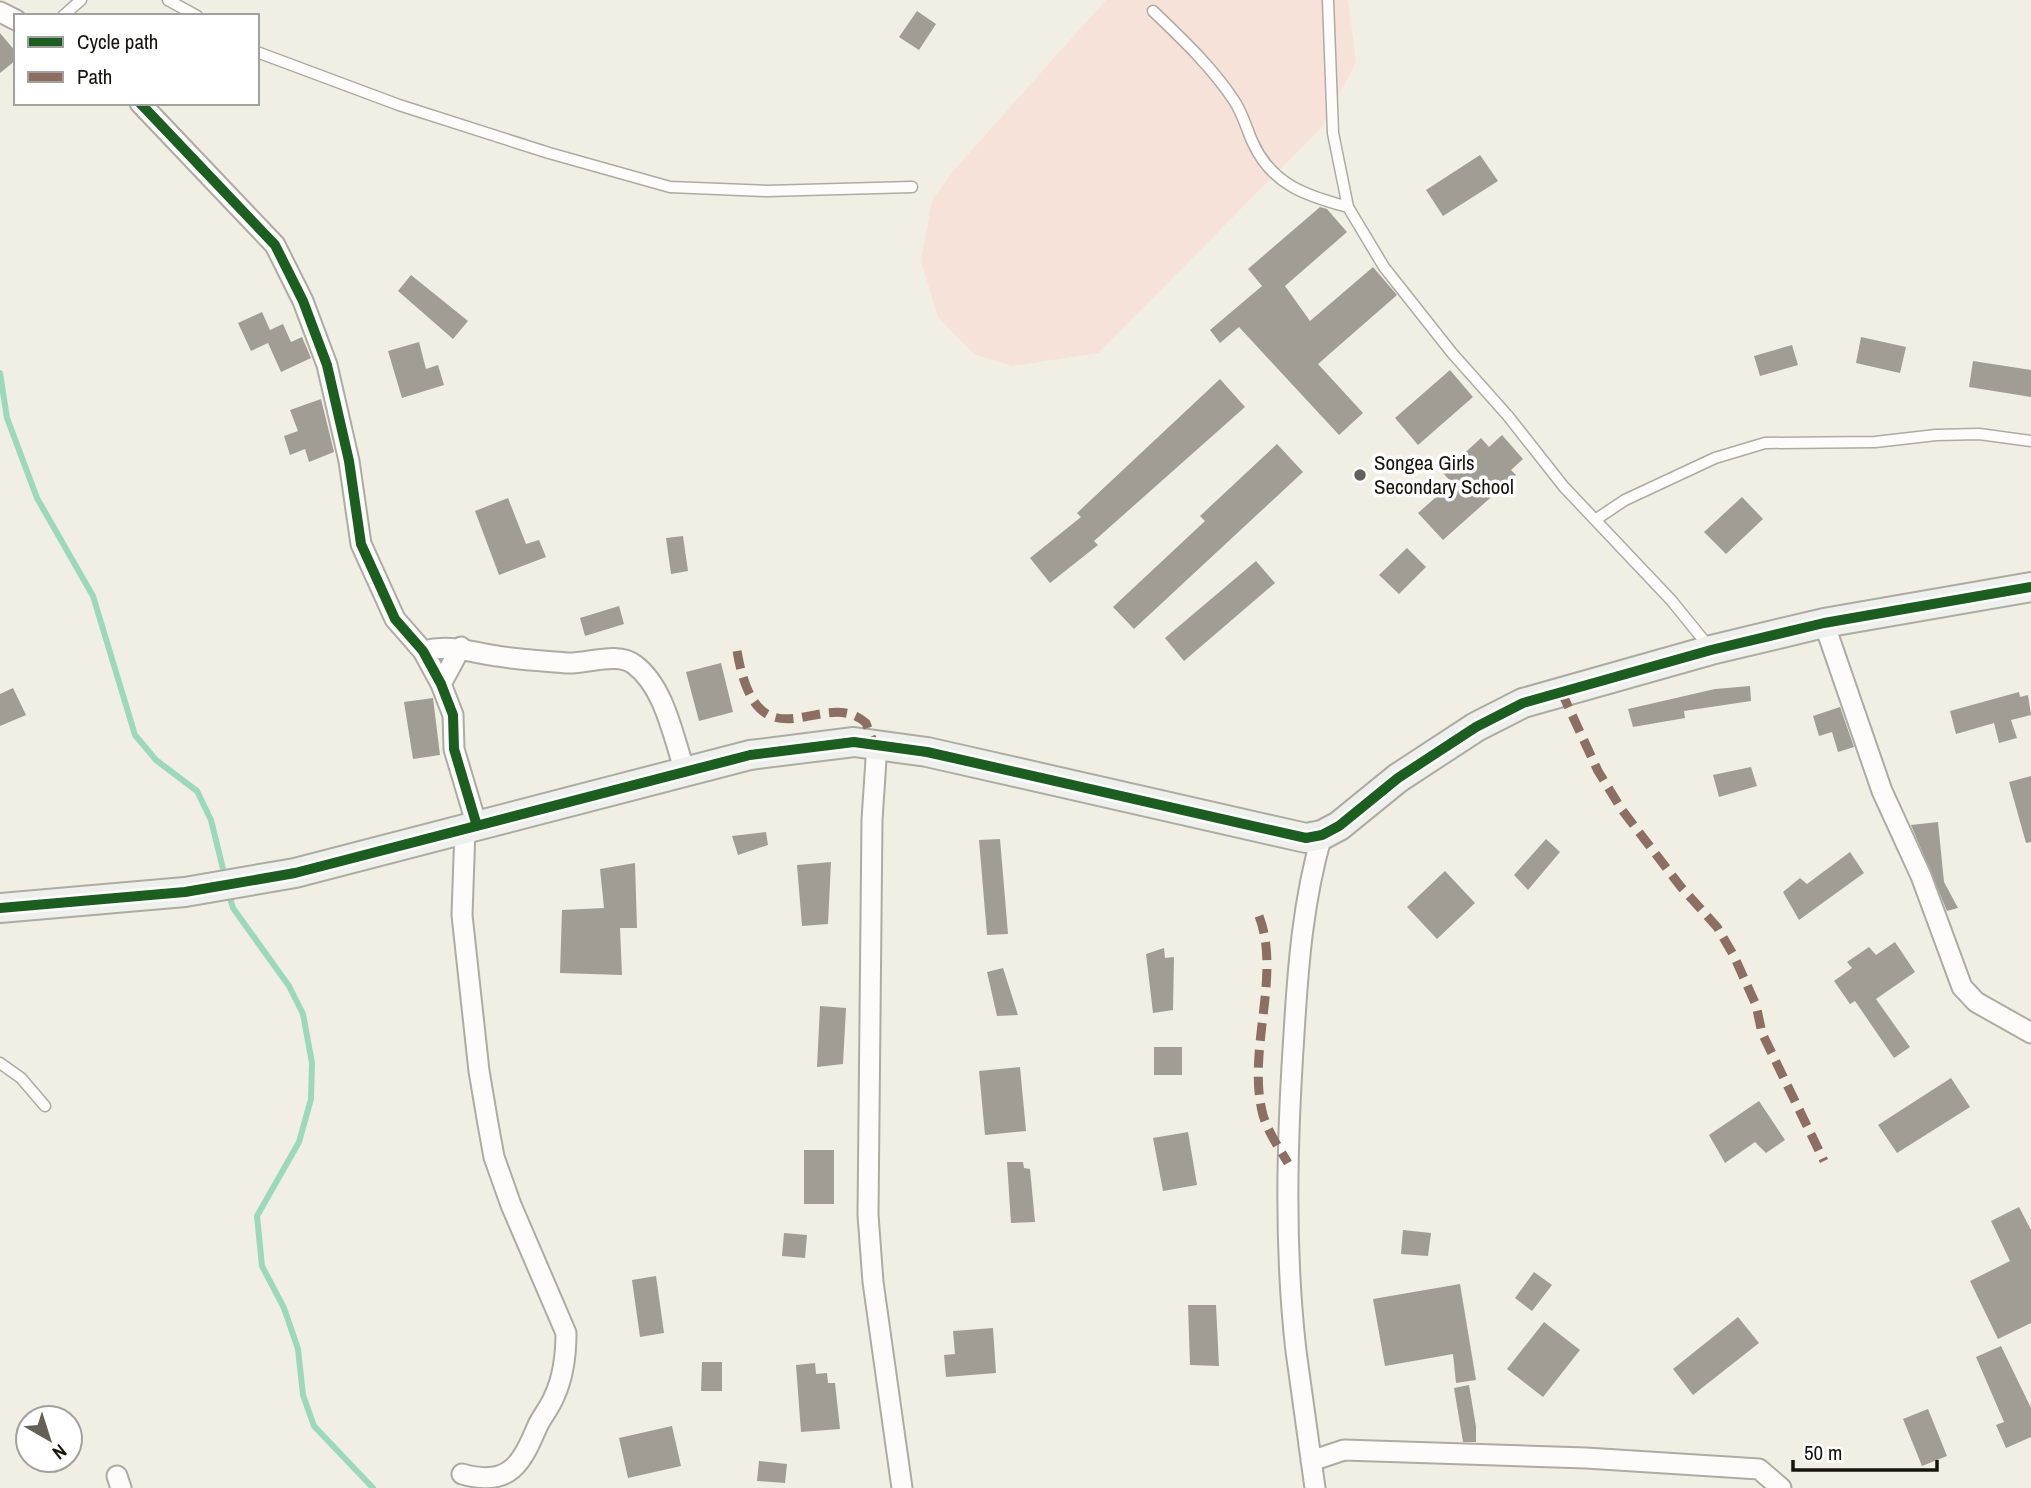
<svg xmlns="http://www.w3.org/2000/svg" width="2031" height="1488" viewBox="0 0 2031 1488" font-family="'Archivo Narrow',sans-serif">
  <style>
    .green { fill: #f6e2d9 }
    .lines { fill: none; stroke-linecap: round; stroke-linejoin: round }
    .stream { stroke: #9cd9bb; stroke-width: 6 }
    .building { fill: #a19d95 }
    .lane-casing { stroke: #adaba2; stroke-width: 13 }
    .street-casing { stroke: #adaba2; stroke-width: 23 }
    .secondary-casing { stroke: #adaba2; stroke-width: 32 }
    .lane { stroke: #fdfcfb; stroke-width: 10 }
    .street { stroke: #fdfcfb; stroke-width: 19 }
    .secondary { stroke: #eef0eb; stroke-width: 28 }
    .quiet { stroke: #8d6e63; stroke-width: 9; stroke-dasharray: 18 9; stroke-linecap: butt }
    .cycleway-casing { stroke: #fff; stroke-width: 15 }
    .cycleway { stroke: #1b5e20; stroke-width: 10 }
    .poi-dot { fill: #636058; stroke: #fff; stroke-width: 2.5 }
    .labels { text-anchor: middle; stroke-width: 7; stroke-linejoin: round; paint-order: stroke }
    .poi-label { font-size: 21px; fill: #16140d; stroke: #fff; text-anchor: start }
  </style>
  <rect width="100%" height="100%" fill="#f1eee3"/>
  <path class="green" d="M1106 0H1348L1356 62 1322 127 1098 353 1012 366 974 354 938 317 921 261 932 200 955 169Z"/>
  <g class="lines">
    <path class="stream" d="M0 373 7 418 37 498 93 596 135 735 156 760 197 791 211 820 225 877
      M228 891 233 908 289 986 303 1014 312 1063 311 1099 299 1142 257 1216 262 1266 284 1308 298 1349 303 1395 314 1426 373 1488"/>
  </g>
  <path class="building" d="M917 11 936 24 919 50 899 37Z
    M0 33 16 52V60L0 73Z
    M1480 155 1498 181 1443 216 1426 190Z
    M1320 207 1327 209 1347 232 1285 286 1310 321 1373 267 1397 295 1318 364 1363 413 1339 435 1239 327 1220 343 1210 330 1262 286 1248 269Z
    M411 275 468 321 453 339 398 291Z
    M262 312 270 330 283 324 291 342 302 337 311 358 281 372 268 343 251 351 238 323Z
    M1861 337 1906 347 1900 373 1856 363Z
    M419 342 426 369 438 365 444 385 402 398 388 351Z
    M1792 345 1798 365 1760 376 1754 356Z
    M1973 361 2031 370V397L1969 387Z
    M1450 370 1473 397 1418 445 1395 418Z
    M1220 379 1245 407 1094 541 1098 545 1050 583 1030 558 1081 517 1077 513Z
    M321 399 334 452 309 462 305 449 290 455 284 436 298 431 290 410Z
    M1502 435 1523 459 1511 470 1516 475 1443 540 1418 513 1452 483 1443 473 1481 438 1489 447Z
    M1277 444 1303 472 1134 629 1113 607 1205 521 1200 516Z
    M1742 497 1763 519 1726 554 1704 532Z
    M508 498 526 544 539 540 546 557 499 575 475 511Z
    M683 536 688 571 671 574 666 538Z
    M1407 548 1426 567 1399 594 1379 575Z
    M1256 561 1275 583 1184 661 1165 638Z
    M619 606 624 624 585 636 580 618Z
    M721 663 733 712 699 721 686 672Z
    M1750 686 1751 701 1684 711 1685 718 1633 727 1628 709 1715 689Z
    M13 688 26 715 0 726V694Z
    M2019 692 2020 697 2028 695 2031 715 2011 720 2017 738 1999 743 1994 723 1956 734 1950 711Z
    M433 698 440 755 413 759 404 702Z
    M1840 707 1854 747 1838 752 1832 732 1819 736 1813 716Z
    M1751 767 1757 786 1719 797 1713 775Z
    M2031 776V842L2026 843 2009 782Z
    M1938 822 1944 882 1958 908 1947 911 1911 825Z
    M766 832 768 845 738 855 732 836Z
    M1000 839 1008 934 987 935 979 840Z
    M1546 839 1560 852 1528 890 1514 875Z
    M1850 852 1864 873 1799 920 1783 892 1800 878 1807 884Z
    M831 862 828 924 802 926 797 865Z
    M635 863 637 928H620L622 975 560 973 562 910 604 908 600 869Z
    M1445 871 1475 903 1437 939 1407 907Z
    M1895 942 1915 972 1876 999 1910 1047 1894 1058 1855 1001 1850 1004 1834 981 1852 968 1847 962 1869 947 1876 955Z
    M1164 948 1165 958 1174 957 1173 1010 1153 1013 1146 954Z
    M1003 968 1018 1015 997 1016 987 972Z
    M820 1006 846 1008 843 1064 817 1067Z
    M1154 1047H1182V1075H1154Z
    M1020 1067 1026 1131 985 1135 979 1071Z
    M1951 1078 1970 1107 1897 1153 1878 1125Z
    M1759 1101 1785 1140 1766 1153 1755 1142 1725 1163 1709 1135Z
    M1188 1132 1197 1185 1163 1191 1153 1138Z
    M804 1150H834V1204H804Z
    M1007 1162H1023L1024 1168 1030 1169 1035 1222 1011 1223Z
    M2019 1207 2031 1230V1323L1998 1339 1970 1281 2010 1261 1991 1221Z
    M1403 1230 1431 1233 1428 1256 1401 1254Z
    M784 1233 807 1235 805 1258 782 1256Z
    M1534 1272 1552 1285 1532 1311 1515 1298Z
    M656 1276 664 1333 640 1337 632 1280Z
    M1460 1284 1476 1380 1456 1383 1453 1354 1385 1366 1373 1299Z
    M1188 1305H1216L1219 1366 1190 1365Z
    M1738 1317 1759 1343 1693 1395 1673 1369Z
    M1544 1322 1580 1350 1543 1397 1507 1369Z
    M993 1328 996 1373 946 1377 944 1355 955 1354 953 1331Z
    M2001 1346 2031 1408V1437L2006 1448 1996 1425 2004 1422 1976 1357Z
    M702 1362H722V1391H701Z
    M815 1363 816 1374 827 1373 828 1383H835L840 1429 801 1432 796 1365Z
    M1469 1385 1476 1427V1442H1463L1454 1388Z
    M1928 1409 1947 1456 1922 1466 1903 1419Z
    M672 1426 681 1466 628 1478 619 1438Z
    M759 1461 787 1464 785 1483 757 1481Z"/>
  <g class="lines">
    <g class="lane-casing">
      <path id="lane" d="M168 0 197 16
        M1328 0 1333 133 1348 207 1384 267 1452 353 1508 416 1564 487 1671 600 1710 648
        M1153 11C1181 38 1211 66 1233 99 1243 113 1246 128 1253 143 1272 185 1307 196 1348 207
        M63 16 81 0
        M257 52 399 105 549 153 670 187 767 191 912 187
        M1595 520 1625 500 1715 458 1765 443 1875 442 1936 435 1979 434 2031 441
        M0 1063 21 1078 45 1106"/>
    </g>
    <g class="street-casing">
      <path id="street" d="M0 12 16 20
        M140 103 275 245 303 301 327 365 349 461 361 544 395 619 423 651 441 684 453 715 454 749 477 826
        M1824 623 1882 791 1921 876 1962 987 1976 1002 2031 1033
        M423 651C451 644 469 652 497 656 519 660 544 661 567 663 587 664 618 651 635 665 665 688 673 737 685 771
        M441 684 461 647
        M877 744 872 820 868 1215 873 1282 902 1488
        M1311 1461 1344 1450 1586 1458 1759 1469 1781 1488
        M462 1474C511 1488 522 1462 538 1425 543 1415 550 1407 554 1397 563 1378 566 1354 566 1333L511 1205 494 1157 488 1124 479 1071 462 915 465 829
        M117 1476 121 1488
        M1315 1488C1309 1442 1302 1397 1296 1351 1284 1246 1287 1139 1294 1034 1298 966 1303 900 1322 835"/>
    </g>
    <g class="secondary-casing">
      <path id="secondary" d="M0 908 185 892 295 873 750 755 854 742 927 752 1306 838 1322 835 1339 826 1398 778 1476 727 1523 703 1711 650 1824 623 2031 587"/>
    </g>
    <use href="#lane" class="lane"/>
    <use href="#street" class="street"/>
    <use href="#secondary" class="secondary"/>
    <path class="quiet" d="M737 651C758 774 823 684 866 723L874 744
      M1561 691 1598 771 1622 810 1681 887 1717 927 1734 956 1756 1005 1762 1033 1824 1161
      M1259 916C1282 976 1246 1051 1263 1115 1268 1132 1279 1148 1288 1163"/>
    <g class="cycleway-casing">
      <path id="cycleway" d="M140 103 275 245 303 301 327 365 349 461 361 544 395 619 423 651 441 684 453 715 454 749 477 826
        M0 908 185 892 295 873 750 755 854 742 927 752 1306 838 1322 835 1339 826 1398 778 1476 727 1523 703 1711 650 1824 623 2031 587"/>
    </g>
    <use href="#cycleway" class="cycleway"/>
  </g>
  <circle class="poi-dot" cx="1360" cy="475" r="7"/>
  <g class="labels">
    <g class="poi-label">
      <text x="1374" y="470">Songea Girls<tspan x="1374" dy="24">Secondary School</tspan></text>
    </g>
  </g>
  <rect x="14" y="14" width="245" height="91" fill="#ffffff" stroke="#a2a19e" stroke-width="2"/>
  <rect x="28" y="37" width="35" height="10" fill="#1b5e20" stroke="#a2a19e" stroke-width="2"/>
  <text x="77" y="49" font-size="21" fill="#16140d">Cycle path</text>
  <rect x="28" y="72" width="35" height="10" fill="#8d6e63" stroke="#a2a19e" stroke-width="2"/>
  <text x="77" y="84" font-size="21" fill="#16140d">Path</text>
  <g transform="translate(49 1439) rotate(141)"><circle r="33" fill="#ffffff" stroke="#a2a19e" stroke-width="2"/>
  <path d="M0-5L12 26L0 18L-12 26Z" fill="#636058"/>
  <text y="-10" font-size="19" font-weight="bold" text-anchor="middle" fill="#16140d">N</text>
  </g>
  <path d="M1793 1460v10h144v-10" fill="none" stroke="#16140d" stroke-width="3.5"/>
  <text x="1804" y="1460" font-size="21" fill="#16140d" stroke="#ffffff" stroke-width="5" paint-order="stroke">50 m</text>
</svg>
